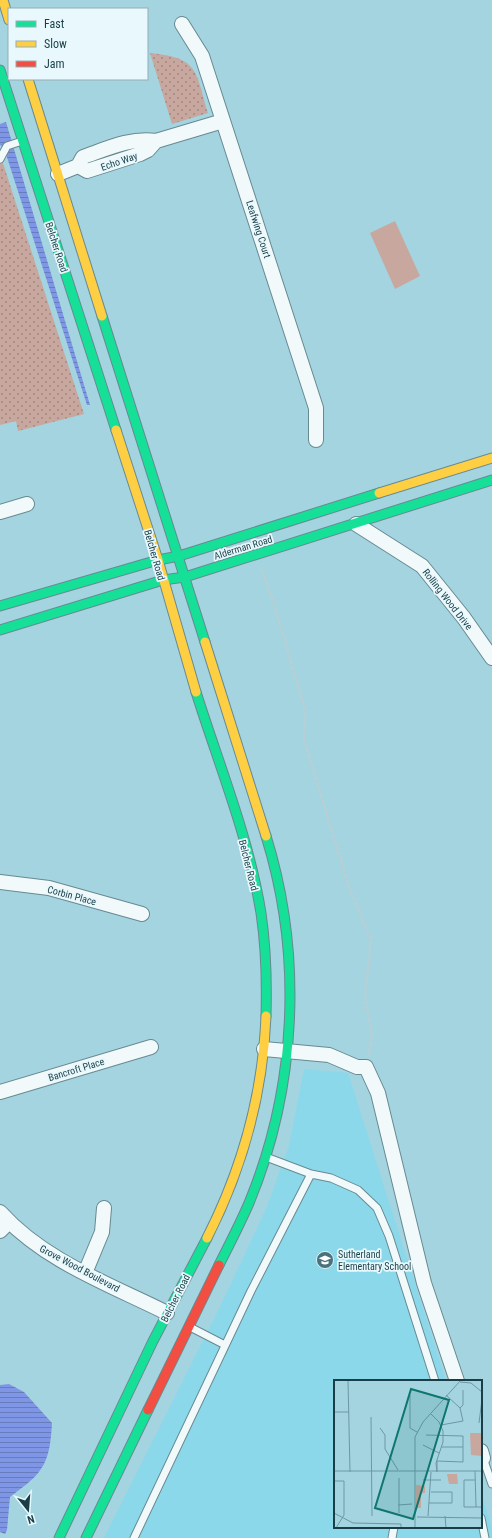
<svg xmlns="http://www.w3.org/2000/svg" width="492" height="1538" viewBox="0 0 492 1538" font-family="'Roboto Condensed',sans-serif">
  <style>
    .built { fill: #8bd8ea }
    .grass { fill: url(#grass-dots) }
    .pitch { fill: #c8a79f }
    .water { fill: url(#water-rules) }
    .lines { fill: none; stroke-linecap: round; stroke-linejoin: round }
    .lane-casing { stroke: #678a92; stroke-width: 9 }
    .street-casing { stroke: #678a92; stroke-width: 16 }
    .fast-casing { stroke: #678a92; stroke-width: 11 }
    .slow-casing { stroke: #678a92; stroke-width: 11 }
    .jam-casing { stroke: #678a92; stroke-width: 11 }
    .path { stroke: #bfcdd1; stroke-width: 2; stroke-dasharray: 4 2; stroke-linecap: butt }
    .lane { stroke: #f1f9fa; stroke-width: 7 }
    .street { stroke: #f1f9fa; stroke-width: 14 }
    .fast { stroke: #16e098; stroke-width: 9 }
    .slow { stroke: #ffcf43; stroke-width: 9 }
    .jam { stroke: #f24e42; stroke-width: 9 }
    .labels { text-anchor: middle; stroke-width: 3.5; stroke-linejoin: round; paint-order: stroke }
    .street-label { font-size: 10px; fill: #193e47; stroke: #e8f8fc }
    .poi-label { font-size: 10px; fill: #193e47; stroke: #e8f8fc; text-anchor: start }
    .inset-road { fill: none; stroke: #6c98a3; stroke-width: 1 }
    .view { fill: #0f766e; fill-opacity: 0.15; stroke: #0f766e; stroke-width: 2 }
    .inset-edge { fill: none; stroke: #193e47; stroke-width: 2 }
  </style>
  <defs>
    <pattern id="grass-dots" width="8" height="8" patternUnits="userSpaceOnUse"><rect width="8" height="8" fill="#c8a79f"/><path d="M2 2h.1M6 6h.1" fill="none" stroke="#a28983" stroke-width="1.8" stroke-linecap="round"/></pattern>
    <pattern id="water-rules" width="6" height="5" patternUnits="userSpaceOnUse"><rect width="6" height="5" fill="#7e96e5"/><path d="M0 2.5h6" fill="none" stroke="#667cbb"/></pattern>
  </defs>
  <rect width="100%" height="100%" fill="#a4d4e0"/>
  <path class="built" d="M304 1069 348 1073 446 1381H335V1527H481V1493L492 1528V1538H104L218 1311 266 1209 289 1146Z"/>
  <path class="grass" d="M150 53C200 58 195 71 208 113L172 124Z
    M0 154 84 414 18 431 16 421 0 425Z"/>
  <path class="pitch" d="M395 221 420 276 395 289 370 233Z"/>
  <path class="water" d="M6 122 90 405H87L4 148 0 145V124Z
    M9 1384 24 1392 52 1423C51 1438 50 1456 41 1469 34 1480 20 1489 10 1497L7 1530 5 1534 0 1532V1385Z"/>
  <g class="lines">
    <g class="lane-casing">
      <path id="lane" d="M0 159 7 146 22 141
        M311 1174 331 1178 358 1190 377 1208 389 1236 435 1381
        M190 1327 225 1345
        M483 1458 492 1484
        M481 1518 485 1538
        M134 1538 251 1291 311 1174 266 1157
        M392 1538 394 1527"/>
    </g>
    <g class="street-casing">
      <path id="street" d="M182 24 202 56 316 408V440
        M78 166 87 171 140 154 148 150 156 141
        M58 174 78 166 83 157C106 149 131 137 156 141L223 121
        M0 512 27 504
        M356 524 422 566 464 618 492 658
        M0 882 49 888 142 914
        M264 1049 329 1055 357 1067H366L378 1093 424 1283 457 1381
        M0 1092 151 1047
        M0 1212C44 1261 109 1284 167 1313
        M0 1231 9 1222
        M85 1273 102 1232 104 1208
        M481 1451 483 1458"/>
    </g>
    <g class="fast-casing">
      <path id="fast" d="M0 70 116 430
        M102 316 205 642
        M0 606 158 560 179 556 379 493
        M0 630 163 580 185 577 492 480
        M196 692C219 765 249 838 261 913 266 947 267 981 266 1016
        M219 1265C229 1245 240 1224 249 1203 297 1087 303 955 266 836
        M59 1538 153 1341 207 1238
        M86 1538 148 1410"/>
    </g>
    <g class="slow-casing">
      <path id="slow" d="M3 0 9 20
        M28 79 102 316
        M116 430 158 560 196 692
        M379 493 492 458
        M205 642 266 836
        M207 1238C242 1169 263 1093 266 1016"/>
    </g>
    <g class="jam-casing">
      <path id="jam" d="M148 1410 219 1265"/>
    </g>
    <path class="path" d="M261 569 271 594 305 710 304 739 350 890 371 940 365 996 372 1038 368 1056"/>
    <use href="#lane" class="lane"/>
    <use href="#street" class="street"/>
    <use href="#fast" class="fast"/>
    <use href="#slow" class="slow"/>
    <use href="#jam" class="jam"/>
  </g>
  <defs>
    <g id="school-disc" transform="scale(0.9)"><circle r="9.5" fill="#4a727d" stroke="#e8f8fc"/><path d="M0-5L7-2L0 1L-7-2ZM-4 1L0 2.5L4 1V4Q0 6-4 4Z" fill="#fff"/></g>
  </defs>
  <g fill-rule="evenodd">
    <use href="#school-disc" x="325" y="1260"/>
  </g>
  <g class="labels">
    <g class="street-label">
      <text transform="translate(119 161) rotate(-19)" y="4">Echo Way</text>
      <text transform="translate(259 229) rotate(72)" y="4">Leafwing Court</text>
      <text transform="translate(57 247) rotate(72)" y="4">Belcher Road</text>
      <text transform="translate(243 547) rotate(-17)" y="4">Alderman Road</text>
      <text transform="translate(155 555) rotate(74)" y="4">Belcher Road</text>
      <text transform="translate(448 599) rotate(52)" y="4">Rolling Wood Drive</text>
      <text transform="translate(249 865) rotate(76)" y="4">Belcher Road</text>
      <text transform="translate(72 895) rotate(15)" y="4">Corbin Place</text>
      <text transform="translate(76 1069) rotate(-17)" y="4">Bancroft Place</text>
      <text transform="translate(80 1268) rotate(28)" y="4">Grove Wood Boulevard</text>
      <text transform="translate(175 1298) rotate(-63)" y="4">Belcher Road</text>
    </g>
    <g class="poi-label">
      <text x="338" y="1258">Sutherland<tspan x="338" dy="12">Elementary School</tspan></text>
    </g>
  </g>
  <g transform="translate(334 1380)">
    <rect width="148" height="148" fill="#a4d4e0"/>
    <path d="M136 53H148V76L137 75ZM113 94H123L124 104H115ZM82 105 91 106V113H87V128H82Z" fill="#c8a79f"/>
    <path class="inset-road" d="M14 0 16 92M96 0H118M126 2 137 3 148 12M76 15V48L83 52M112 15 126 28M0 32H15M97 34 105 42 109 51V62L102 83 103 92V81M37 37 38 136M145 43 148 19M107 45 129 41 126 28 129 25V10M46 48 51 55V69L64 90M92 55 129 56V82L103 81M89 65 105 73M107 67H129M0 91H148M141 91 142 127M65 98V133M89 100H107M141 100H130V127H148M0 101H10V135L2 148M95 123H118V112H97M64 125 78 124M0 133 19 143 67 144V148M94 136 97 92M111 136 112 148M83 137 148 138M81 148V57L89 42 127 0"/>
    <path class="view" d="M77 9 115 20 79 139 41 128Z"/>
    <rect width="148" height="148" class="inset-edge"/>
  </g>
  <rect x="8" y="8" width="140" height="72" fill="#e8f8fc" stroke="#95aeb4"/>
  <rect x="16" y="21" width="20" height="6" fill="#16e098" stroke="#95aeb4"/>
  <text x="44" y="28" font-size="12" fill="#193e47">Fast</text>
  <rect x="16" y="41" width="20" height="6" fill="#ffcf43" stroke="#95aeb4"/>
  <text x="44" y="48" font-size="12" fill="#193e47">Slow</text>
  <rect x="16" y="61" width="20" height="6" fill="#f24e42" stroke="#95aeb4"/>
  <text x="44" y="68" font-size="12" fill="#193e47">Jam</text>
  <g transform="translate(28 1510) rotate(163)" stroke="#e8f8fc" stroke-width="3" paint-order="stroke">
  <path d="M0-3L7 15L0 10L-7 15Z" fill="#193e47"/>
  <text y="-6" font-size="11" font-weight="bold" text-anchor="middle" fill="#193e47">N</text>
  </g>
</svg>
